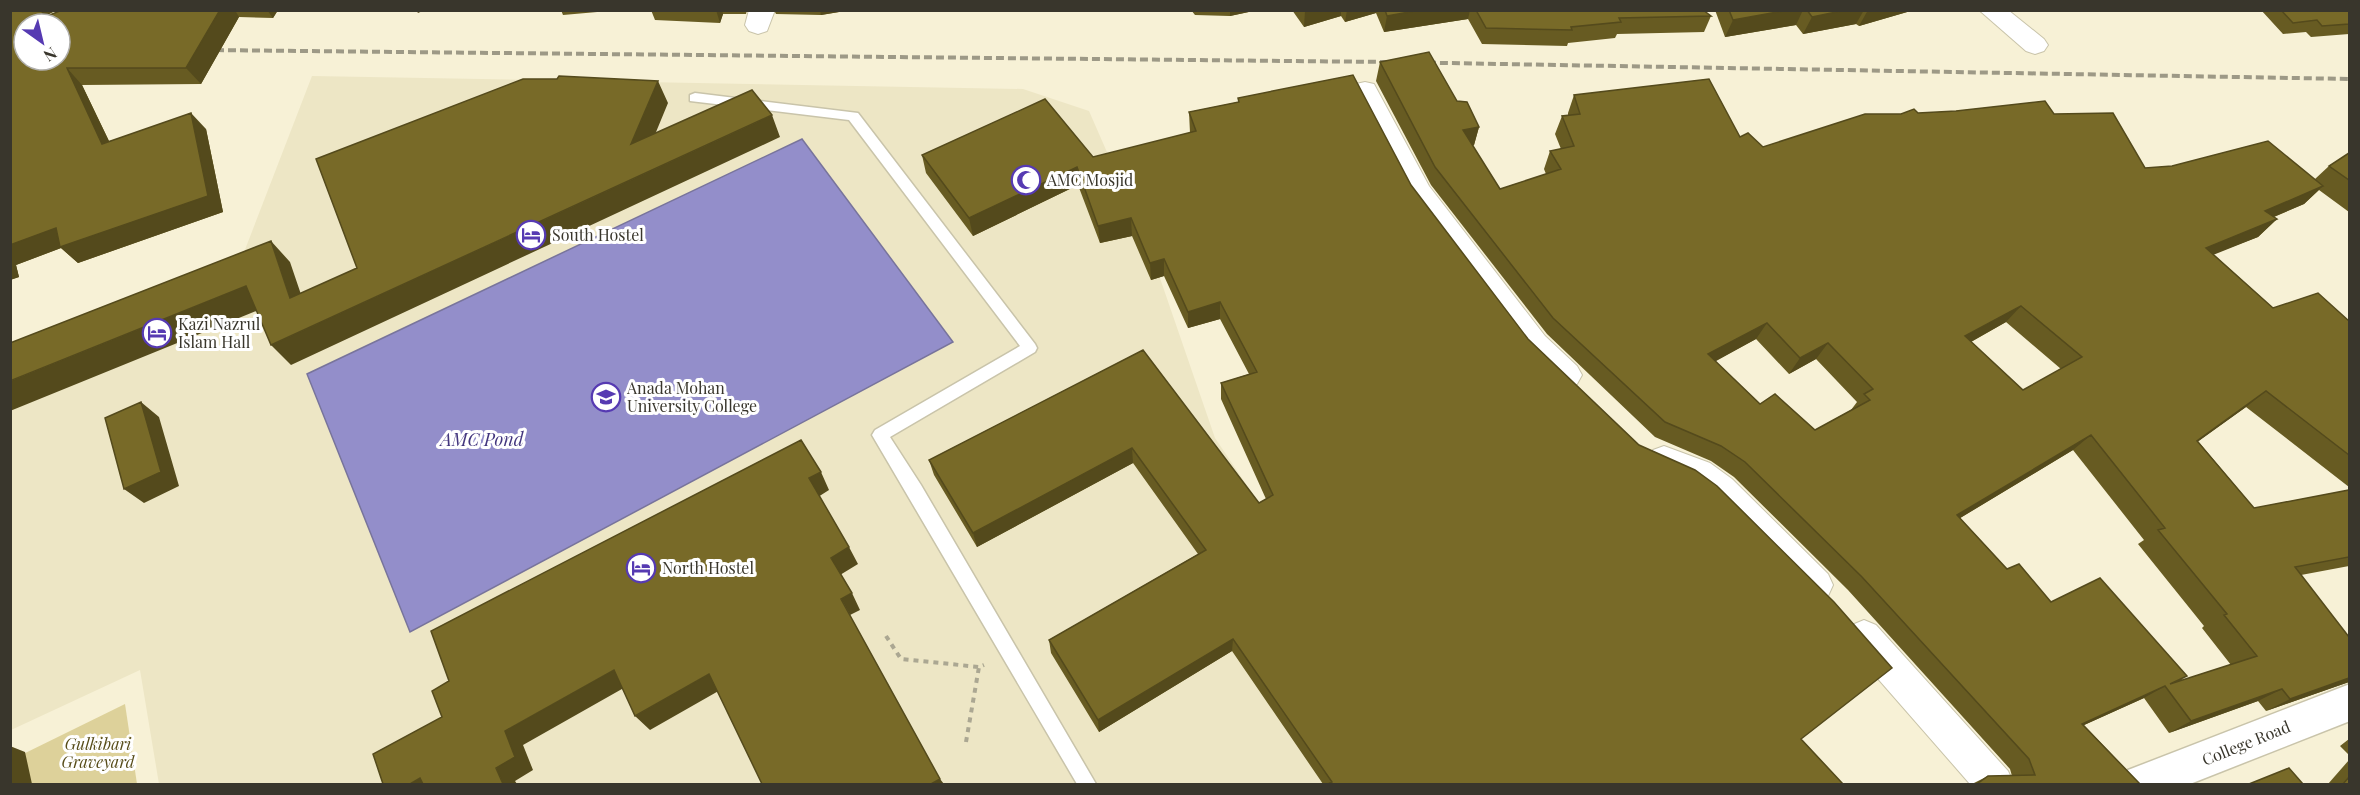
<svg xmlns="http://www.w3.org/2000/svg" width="2360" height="795" viewBox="0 0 2360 795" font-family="'Playfair Display',serif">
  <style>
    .built { fill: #ede6c5 }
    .green { fill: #ddd19a }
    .water { fill: #938eca; stroke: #78749b; stroke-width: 1.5 }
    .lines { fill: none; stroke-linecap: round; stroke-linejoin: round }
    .service-casing { stroke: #c9c4aa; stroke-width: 3 }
    .minor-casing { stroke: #c9c4aa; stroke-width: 2 }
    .tertiary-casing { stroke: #c9c4aa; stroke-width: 3 }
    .path { stroke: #aba792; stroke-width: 4; stroke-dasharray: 5 5; stroke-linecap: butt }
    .service { fill: #fff; fill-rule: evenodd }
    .minor { fill: #fff; fill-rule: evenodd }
    .tertiary { fill: #fff; fill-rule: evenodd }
    .rail { stroke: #9d9986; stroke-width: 4; stroke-dasharray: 8 4; stroke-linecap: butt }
    .wall { fill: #675b22; fill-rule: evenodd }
    .shaded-wall { fill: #544a1c }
    .building { fill: #786a28; stroke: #544a1c; stroke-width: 1.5; fill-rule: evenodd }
    .labels { text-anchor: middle; stroke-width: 6; stroke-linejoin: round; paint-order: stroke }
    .poi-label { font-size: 16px; fill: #39362c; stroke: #fff; text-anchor: start }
    .street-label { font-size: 16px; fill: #39362c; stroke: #fff }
    .park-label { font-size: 16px; font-style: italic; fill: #574c19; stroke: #fff }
    .water-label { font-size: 18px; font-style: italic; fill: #43367e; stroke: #fff }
  </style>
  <rect width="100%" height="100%" fill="#f7f1d6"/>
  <path class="built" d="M312 76 1023 89 1089 111 1152 255 1215 438 1448 784H159L140 670 11 730 10 356 241 260Z"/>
  <path class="green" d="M125 704 137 784H11V760Z"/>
  <path class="water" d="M802 139 953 342 410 632 307 374Z"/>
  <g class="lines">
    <g class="service-casing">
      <path id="service" d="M695 93 858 113 1035 344 1037 348 1035 352 890 437 921 485 1096 784H1077L872 435 875 430 1020 346 849 120 690 101V95Z"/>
    </g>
    <g class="minor-casing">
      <path id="minor" d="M749 10H775L767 31 758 34 749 31 745 25Z
        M1979 10H2008L2044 39 2048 45 2044 51 2035 54 2026 51Z
        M1365 82 1374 84 1429 186 1545 336 1577 366 1582 375 1577 384 1566 388 1555 384 1523 354 1409 201 1352 91 1356 84Z
        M1664 446 1710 463 1732 479 1828 574 1833 585 1828 596 1816 601 1804 596 1708 499 1686 483 1653 470 1648 460 1653 450Z
        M1864 620 1876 625 2008 771 2014 784H1970L1852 649 1846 637 1852 625Z"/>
    </g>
    <g class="tertiary-casing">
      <path id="tertiary" d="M2350 684V721L2190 784H2122L2128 770Z"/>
    </g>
    <path class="path" d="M886 636 901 659 979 667 984 665
      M966 742 979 667"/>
    <use href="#service" class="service"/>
    <use href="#minor" class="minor"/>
    <use href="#tertiary" class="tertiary"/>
    <path class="rail" d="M204 50 1389 62 2350 79"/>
  </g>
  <path class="wall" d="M10 10H57L47 15 48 16 62 10H278L273 18 239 17 201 84 82 85 109 141 206 129 223 212 78 263 61 248 16 265 19 277 10 280Z
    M561 10H620L563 15Z
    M651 10H747L746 14H723L720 23 655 20Z
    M774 10H851L821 15 776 14Z
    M1191 10H1258L1230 16 1195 15Z
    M1292 10H1703L1711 16 1704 32 1617 34 1615 38 1568 43 1567 46 1482 44 1468 19 1384 32 1376 13 1345 22 1341 16 1304 27Z
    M1715 10H1914L1859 26 1856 24 1803 34 1796 25 1725 37Z
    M2261 10H2349V34L2311 37 2306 32 2283 34Z
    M1380 62 1457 101 1479 127 1474 145 1473 146 1500 189 1546 174 1544 169 1550 151 1561 149 1555 134 1562 116 1568 115V113L1574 95 1740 137 1763 147 1901 114 1918 113 2054 114 2145 168 2315 179 2329 166 2349 153V212L2319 190 2304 204 2274 217 2277 219 2258 237 2213 254 2273 308 2349 321V487L2246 407 2198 441 2254 508 2349 490V566L2301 575 2349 682 2266 711 2258 701 2169 733 2144 698 2084 725 2140 784 2012 776 2010 769 1848 590 1734 477 1711 461 1655 437 1547 334 1431 185 1376 81ZM2006 322 2061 369 2023 390 1971 342ZM1756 339 1789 374 1816 359 1857 402 1851 410 1815 430 1760 404 1715 361ZM2073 450 2144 540 2138 544 2204 626 2202 628 2231 665 2177 682 2051 602 2007 569 1960 518Z
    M1238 98 1411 185 1801 739 1843 784H1323L1232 651 1099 732 1051 653 1049 640 1198 554 1133 463 977 547 934 475 929 460 1143 350 1259 503 1266 499 1221 399V383L1249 374 1220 319 1188 328 1164 276 1151 280 1132 236 1100 243 1078 185 973 236 926 173 922 155 1093 157 1190 133 1189 112 1238 102Z
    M2349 739V755L2340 746Z
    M2349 760V784H2328Z
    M1988 776 1977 784H1972Z"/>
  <path class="shaded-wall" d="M27 10H57L47 15 56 24Z
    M220 10H235L239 17 201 84 186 68Z
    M267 10H278L273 18Z
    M416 10H425L418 13Z
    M716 10H722L723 14 720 23Z
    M820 10H851L821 15Z
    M1230 10H1258L1230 16Z
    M1307 10H1341V16L1304 27 1305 11Z
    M1347 10H1377L1376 13 1345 22Z
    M1420 10H1470L1468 19 1384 32 1387 16Z
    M1789 10H1803L1796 25 1725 37 1733 20Z
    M1846 10H1864L1856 24 1803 34 1812 17Z
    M1868 10H1914L1859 26Z
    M67 68 82 85 118 160 102 144Z
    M658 81 668 103 642 166 631 144Z
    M191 113 206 129 223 212 78 263 61 248 16 265 19 277 10 280V245Z
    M772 115 780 137 291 365 271 345Z
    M1479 127 1474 145 1458 148 1463 130Z
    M1077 167 1078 185 973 236 969 218Z
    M2323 186 2304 204 2247 228 2265 211Z
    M1131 218 1132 236 1100 243 1098 226Z
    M2277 219 2258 237 2188 265 2206 248Z
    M271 241 290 262 309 318 290 298Z
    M1164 259V276L1151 280 1150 263Z
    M246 286 266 307 10 411V381Z
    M1220 302V319L1188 328V312Z
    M2021 306 2006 322 1951 353 1965 336Z
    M1767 323 1756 339 1698 371 1708 354Z
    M1828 343 1816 359 1789 374 1800 358Z
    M2266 391 2246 407 2178 456 2197 441Z
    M141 402 159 417 179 486 144 503 124 489Z
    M2091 435 2073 450 1942 529 1957 515Z
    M1132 448 1133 463 977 547 973 533Z
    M821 472 829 490 818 497 809 478Z
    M849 547 858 564 840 575 831 558Z
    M852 593 860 610 850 615 841 599Z
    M1233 639 1232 651 1099 732 1098 720Z
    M614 670 629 685 523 745 533 770 515 781 517 784H503L496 768 505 731Z
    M709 674 722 689 650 730 635 716Z
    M2349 678V682L2266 711 2290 699Z
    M2165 686 2144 698 2062 735 2082 724Z
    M2282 689 2258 701 2169 733 2191 721Z
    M10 746 25 752 32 784H10Z
    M420 778 430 784H410Z
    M940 779 944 784H931Z"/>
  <path class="building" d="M10 10H42L43 17H45L62 10H220L186 68H67L102 144 191 113 208 196 60 247 56 228 10 245ZM24 24H60V60H24Z
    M692 10H716V11Z
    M1385 10H1420L1387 16Z
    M1476 10H1703L1711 16 1619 18 1621 22 1571 27 1572 30 1486 28Z
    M1729 10H1789L1733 20Z
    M1807 10H1846L1812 17Z
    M2281 10H2349V24L2322 26 2317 20 2293 23Z
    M1429 52 1457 101 1467 102 1479 127 1463 130 1500 189 1561 169 1550 151 1574 146 1562 116 1580 114 1574 95 1709 79 1740 137 1748 133 1763 147 1865 114H1901L1914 109 1918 113 1956 111 2045 101 2054 114 2113 113 2145 168 2172 166 2268 141 2323 186 2265 211 2277 219 2206 248 2273 308 2318 293 2349 321V455L2266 391 2197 441 2254 508 2349 490V557L2295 567 2349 637V678L2290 699 2282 689 2191 721 2165 686 2082 724 2140 784H1977L1988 776 2035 775 2029 759 1862 577 1745 462 1721 446 1665 422 1553 318 1435 167 1380 62ZM2021 306 2082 357 2023 390 1965 336ZM1767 323 1800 358 1828 343 1873 389 1864 394 1870 400 1815 430 1775 394 1760 404 1708 354ZM2091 435 2165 528 2158 530 2227 614 2224 615 2257 656 2170 684 2187 676 2100 578 2051 602 2019 564 2007 569 1957 515Z
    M1353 75 1411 185 1528 339 1639 445 1695 470 1717 486 1834 602 1892 668 1801 739 1843 784H1328L1332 782 1233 639 1098 720 1049 640 1206 550 1132 448 973 533 929 460 1143 350 1259 503 1273 495 1221 383 1257 372 1220 302 1188 312 1164 259 1150 263 1131 218 1098 226 1077 167 969 218 922 155 1045 99 1093 157 1196 131 1189 112 1239 102 1238 98Z
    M559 76 658 81 631 144 752 90 772 115 271 345 246 286 10 381V343L271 241 290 298 357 268 316 159 523 79H557Z
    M2349 153V180L2329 166Z
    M141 402 161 472 124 489 105 418Z
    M801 440 821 472 809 478 849 547 831 558 852 593 841 599 940 779 931 784H762L709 674 635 716 614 670 505 731 515 757 496 768 503 784H423L420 778 410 784H383L373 754 442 717 432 691 449 681 431 631Z
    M2289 768 2303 784H2249Z
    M2349 777V784H2343Z"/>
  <defs>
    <g id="mosque-ring" transform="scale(1.5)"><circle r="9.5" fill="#fff" stroke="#563ab2" stroke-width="1.5"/><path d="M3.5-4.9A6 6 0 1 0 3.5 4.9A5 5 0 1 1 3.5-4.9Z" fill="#563ab2"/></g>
    <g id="hotel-ring" transform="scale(1.5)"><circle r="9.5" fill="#fff" stroke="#563ab2" stroke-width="1.5"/><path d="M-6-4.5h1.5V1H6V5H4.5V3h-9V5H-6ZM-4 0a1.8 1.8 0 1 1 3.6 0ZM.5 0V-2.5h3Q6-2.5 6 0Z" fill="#563ab2"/></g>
    <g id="university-ring" transform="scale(1.5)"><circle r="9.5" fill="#fff" stroke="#563ab2" stroke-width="1.5"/><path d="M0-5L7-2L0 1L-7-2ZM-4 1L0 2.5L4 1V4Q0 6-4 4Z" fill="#563ab2"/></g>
  </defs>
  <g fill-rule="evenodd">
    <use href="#mosque-ring" x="1026" y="180"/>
    <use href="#hotel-ring" x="531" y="235"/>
    <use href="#hotel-ring" x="157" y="333"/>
    <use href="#university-ring" x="606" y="397"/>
    <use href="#hotel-ring" x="641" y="568"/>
  </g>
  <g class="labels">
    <g class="poi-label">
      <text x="1047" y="186">AMC Mosjid</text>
      <text x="552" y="241">South Hostel</text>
      <text x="178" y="330">Kazi Nazrul<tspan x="178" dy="18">Islam Hall</tspan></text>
      <text x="627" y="394">Anada Mohan<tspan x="627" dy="18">University College</tspan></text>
      <text x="662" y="574">North Hostel</text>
    </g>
    <g class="street-label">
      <text transform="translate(2246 743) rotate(-22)" y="6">College Road</text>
    </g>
    <g class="park-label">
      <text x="98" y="750">Gulkibari<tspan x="98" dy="18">Graveyard</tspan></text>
    </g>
    <g class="water-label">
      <text x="482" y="446">AMC Pond</text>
    </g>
  </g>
  <rect width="2360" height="795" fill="none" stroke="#39362c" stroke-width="24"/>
  <g transform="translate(42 42) rotate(146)"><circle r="28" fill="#ffffff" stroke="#b0afab" stroke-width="1.5"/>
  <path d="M0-4.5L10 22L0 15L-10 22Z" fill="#563ab2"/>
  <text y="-9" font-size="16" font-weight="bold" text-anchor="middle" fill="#39362c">N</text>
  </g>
</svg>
